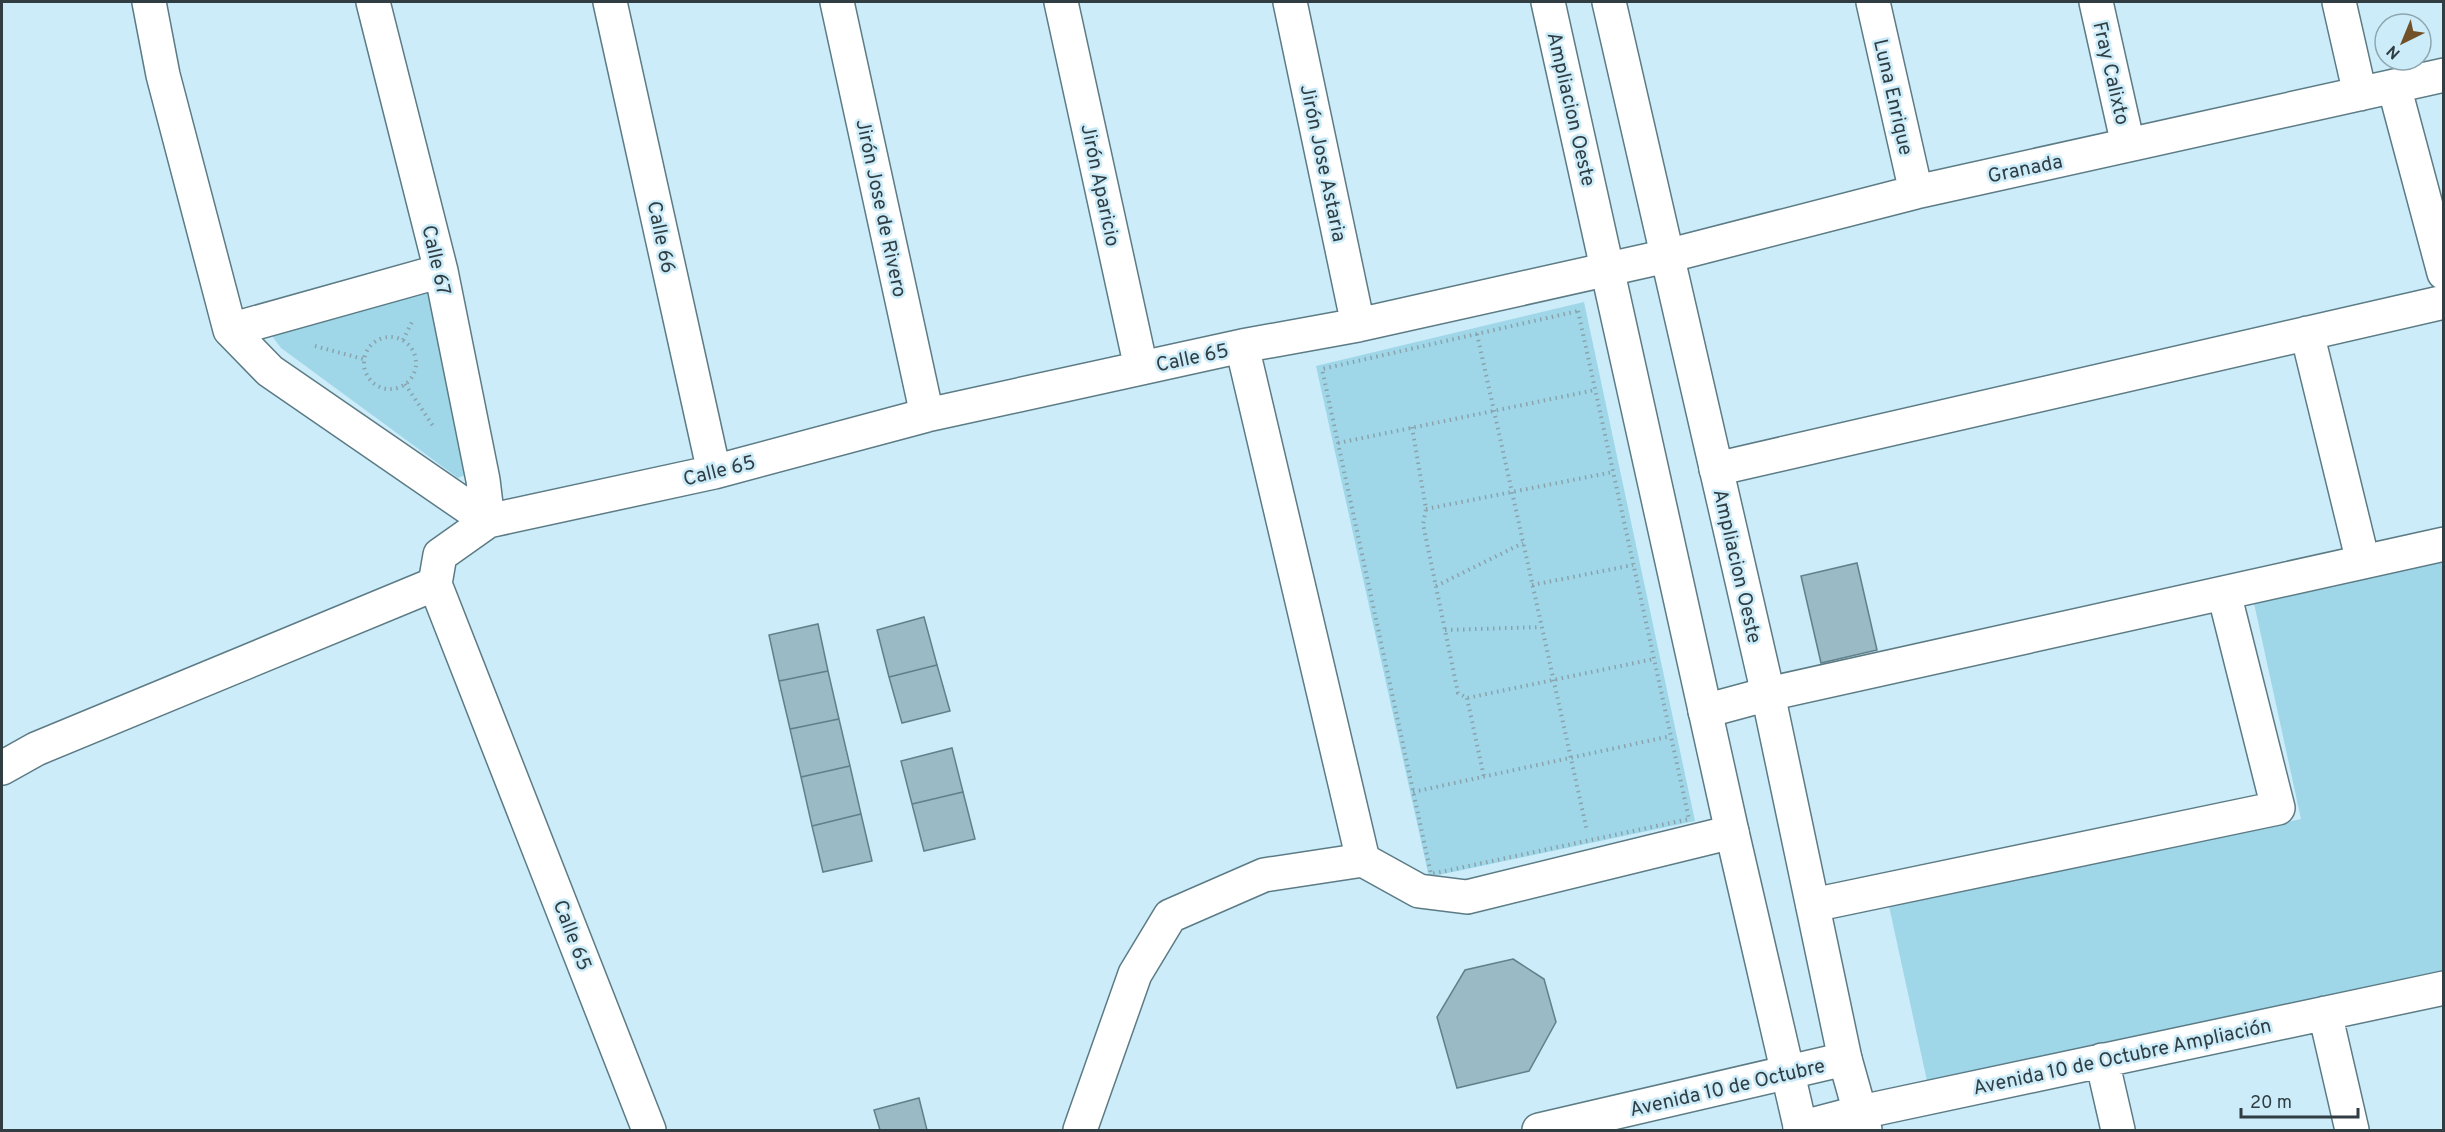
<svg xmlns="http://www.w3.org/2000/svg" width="2445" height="1132" viewBox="0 0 2445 1132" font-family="Overpass,sans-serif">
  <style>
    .green { fill: #9fd7e9 }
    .building { fill: #9abac5; stroke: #61808a; stroke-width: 1.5 }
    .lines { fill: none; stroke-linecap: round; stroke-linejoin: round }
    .street-casing { stroke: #5c7b85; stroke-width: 36 }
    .secondary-casing { stroke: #5c7b85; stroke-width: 36 }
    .path { stroke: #89a2ab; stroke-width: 4; stroke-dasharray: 1.5 4.5; stroke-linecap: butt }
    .street { stroke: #fff; stroke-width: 33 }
    .secondary { stroke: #fff; stroke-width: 33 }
    .labels { text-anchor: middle; stroke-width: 5; stroke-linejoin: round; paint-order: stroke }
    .street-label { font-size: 20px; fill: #303d42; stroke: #cbecf8 }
  </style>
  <rect width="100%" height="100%" fill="#cbecf8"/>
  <path class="green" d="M433 285 465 475 458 478 281 348 272 336 278 326Z
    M1584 302 1695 821 1429 877 1316 366Z
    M2443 554V971L1927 1081 1889 906 2301 819 2252 594Z"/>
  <path class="building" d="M1857 563 1877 650 1821 663 1801 576Z
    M924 617 937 665 889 677 877 630Z
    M818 624 828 671 779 681 769 635Z
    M937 665 950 711 902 723 889 677Z
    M828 671 839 719 790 729 779 681Z
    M839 719 850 766 801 777 790 729Z
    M952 748 963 792 912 804 901 761Z
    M850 766 861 814 812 826 801 777Z
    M963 792 975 839 924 851 912 804Z
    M861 814 872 861 823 872 812 826Z
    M1513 959 1544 979 1556 1022 1529 1071 1457 1088 1437 1017 1465 970Z
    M919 1098 927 1130H880L874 1110Z"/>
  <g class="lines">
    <g class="street-casing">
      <path id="street" d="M149 2 163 75 230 330 270 371 488 521
        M373 2 441 271 483 480 488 521
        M610 2 714 472
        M837 2 927 415
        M1061 2 1141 368
        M1290 2 1358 325
        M1873 2 1916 192
        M2096 2 2128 145
        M2339 2 2360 94
        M2394 86 2444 273
        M230 330 441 271
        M2307 333 2363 562
        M1242 346 1363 860
        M1716 469 2444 302
        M1705 711 1768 694 2444 544
        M2 768 36 749 435 584
        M1813 905 2278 808 2224 593
        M2325 1013 2352 1130
        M2102 1060 2118 1130
        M1800 1128 1861 1112 2444 988
        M649 1130 435 584 440 555 488 521 714 472 927 415 1242 346 1358 325 1667 256 1916 192 2444 75
        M1080 1130 1135 974 1170 916 1264 875 1363 860 1419 891 1467 897 1732 832
        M1539 1130 1845 1059"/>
    </g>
    <g class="secondary-casing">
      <path id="secondary" d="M1548 2 1732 832 1801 1130
        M1609 2 1768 694 1845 1059 1865 1130"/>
    </g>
    <path class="path" d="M1578 311 1689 819 1431 874 1322 369Z
      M1477 334 1587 831
      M364 363a26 26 0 1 1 52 0a26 26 0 1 1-52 0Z
      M403 340 412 322
      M315 346 363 359
      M405 384 433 426
      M1412 427 1426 509 1423 524 1458 693 1467 698 1654 659
      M1338 443 1595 390
      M1426 509 1613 472
      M1532 585 1633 565
      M1436 586 1523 543
      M1445 630 1541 627
      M1467 698 1484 777
      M1413 792 1671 736"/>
    <use href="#street" class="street"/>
    <use href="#secondary" class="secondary"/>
  </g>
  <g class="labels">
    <g class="street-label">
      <text transform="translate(2112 73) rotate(77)" y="7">Fray Calixto</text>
      <text transform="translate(1894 97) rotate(77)" y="7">Luna Enrique</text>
      <text transform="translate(1572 109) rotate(77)" y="7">Ampliacion Oeste</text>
      <text transform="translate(1324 163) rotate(78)" y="7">Jirón Jose Astaria</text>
      <text transform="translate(2025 168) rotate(-12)" y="7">Granada</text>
      <text transform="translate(1101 185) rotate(78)" y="7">Jirón Aparicio</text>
      <text transform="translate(882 208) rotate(78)" y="7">Jirón Jose de Rivero</text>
      <text transform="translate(662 237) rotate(78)" y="7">Calle 66</text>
      <text transform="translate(437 260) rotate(77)" y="7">Calle 67</text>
      <text transform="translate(1192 357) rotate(-12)" y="7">Calle 65</text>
      <text transform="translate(719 470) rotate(-14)" y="7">Calle 65</text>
      <text transform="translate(1738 566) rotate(77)" y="7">Ampliacion Oeste</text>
      <text transform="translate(573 935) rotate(69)" y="7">Calle 65</text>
      <text transform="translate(2122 1056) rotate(-12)" y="7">Avenida 10 de Octubre Ampliación</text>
      <text transform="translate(1727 1087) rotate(-13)" y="7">Avenida 10 de Octubre</text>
    </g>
  </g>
  <rect width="2445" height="1132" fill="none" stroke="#303d42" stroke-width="6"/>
  <g transform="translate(2403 42) rotate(223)"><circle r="28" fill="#cbecf8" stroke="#8da6af" stroke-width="1.5"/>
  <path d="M0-4.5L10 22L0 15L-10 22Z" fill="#725128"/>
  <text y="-9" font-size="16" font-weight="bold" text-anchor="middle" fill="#303d42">N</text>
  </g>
  <path d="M2241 1108v9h117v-9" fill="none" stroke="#303d42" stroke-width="3"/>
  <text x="2250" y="1108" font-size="18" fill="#303d42" stroke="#cbecf8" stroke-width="4.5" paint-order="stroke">20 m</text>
</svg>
